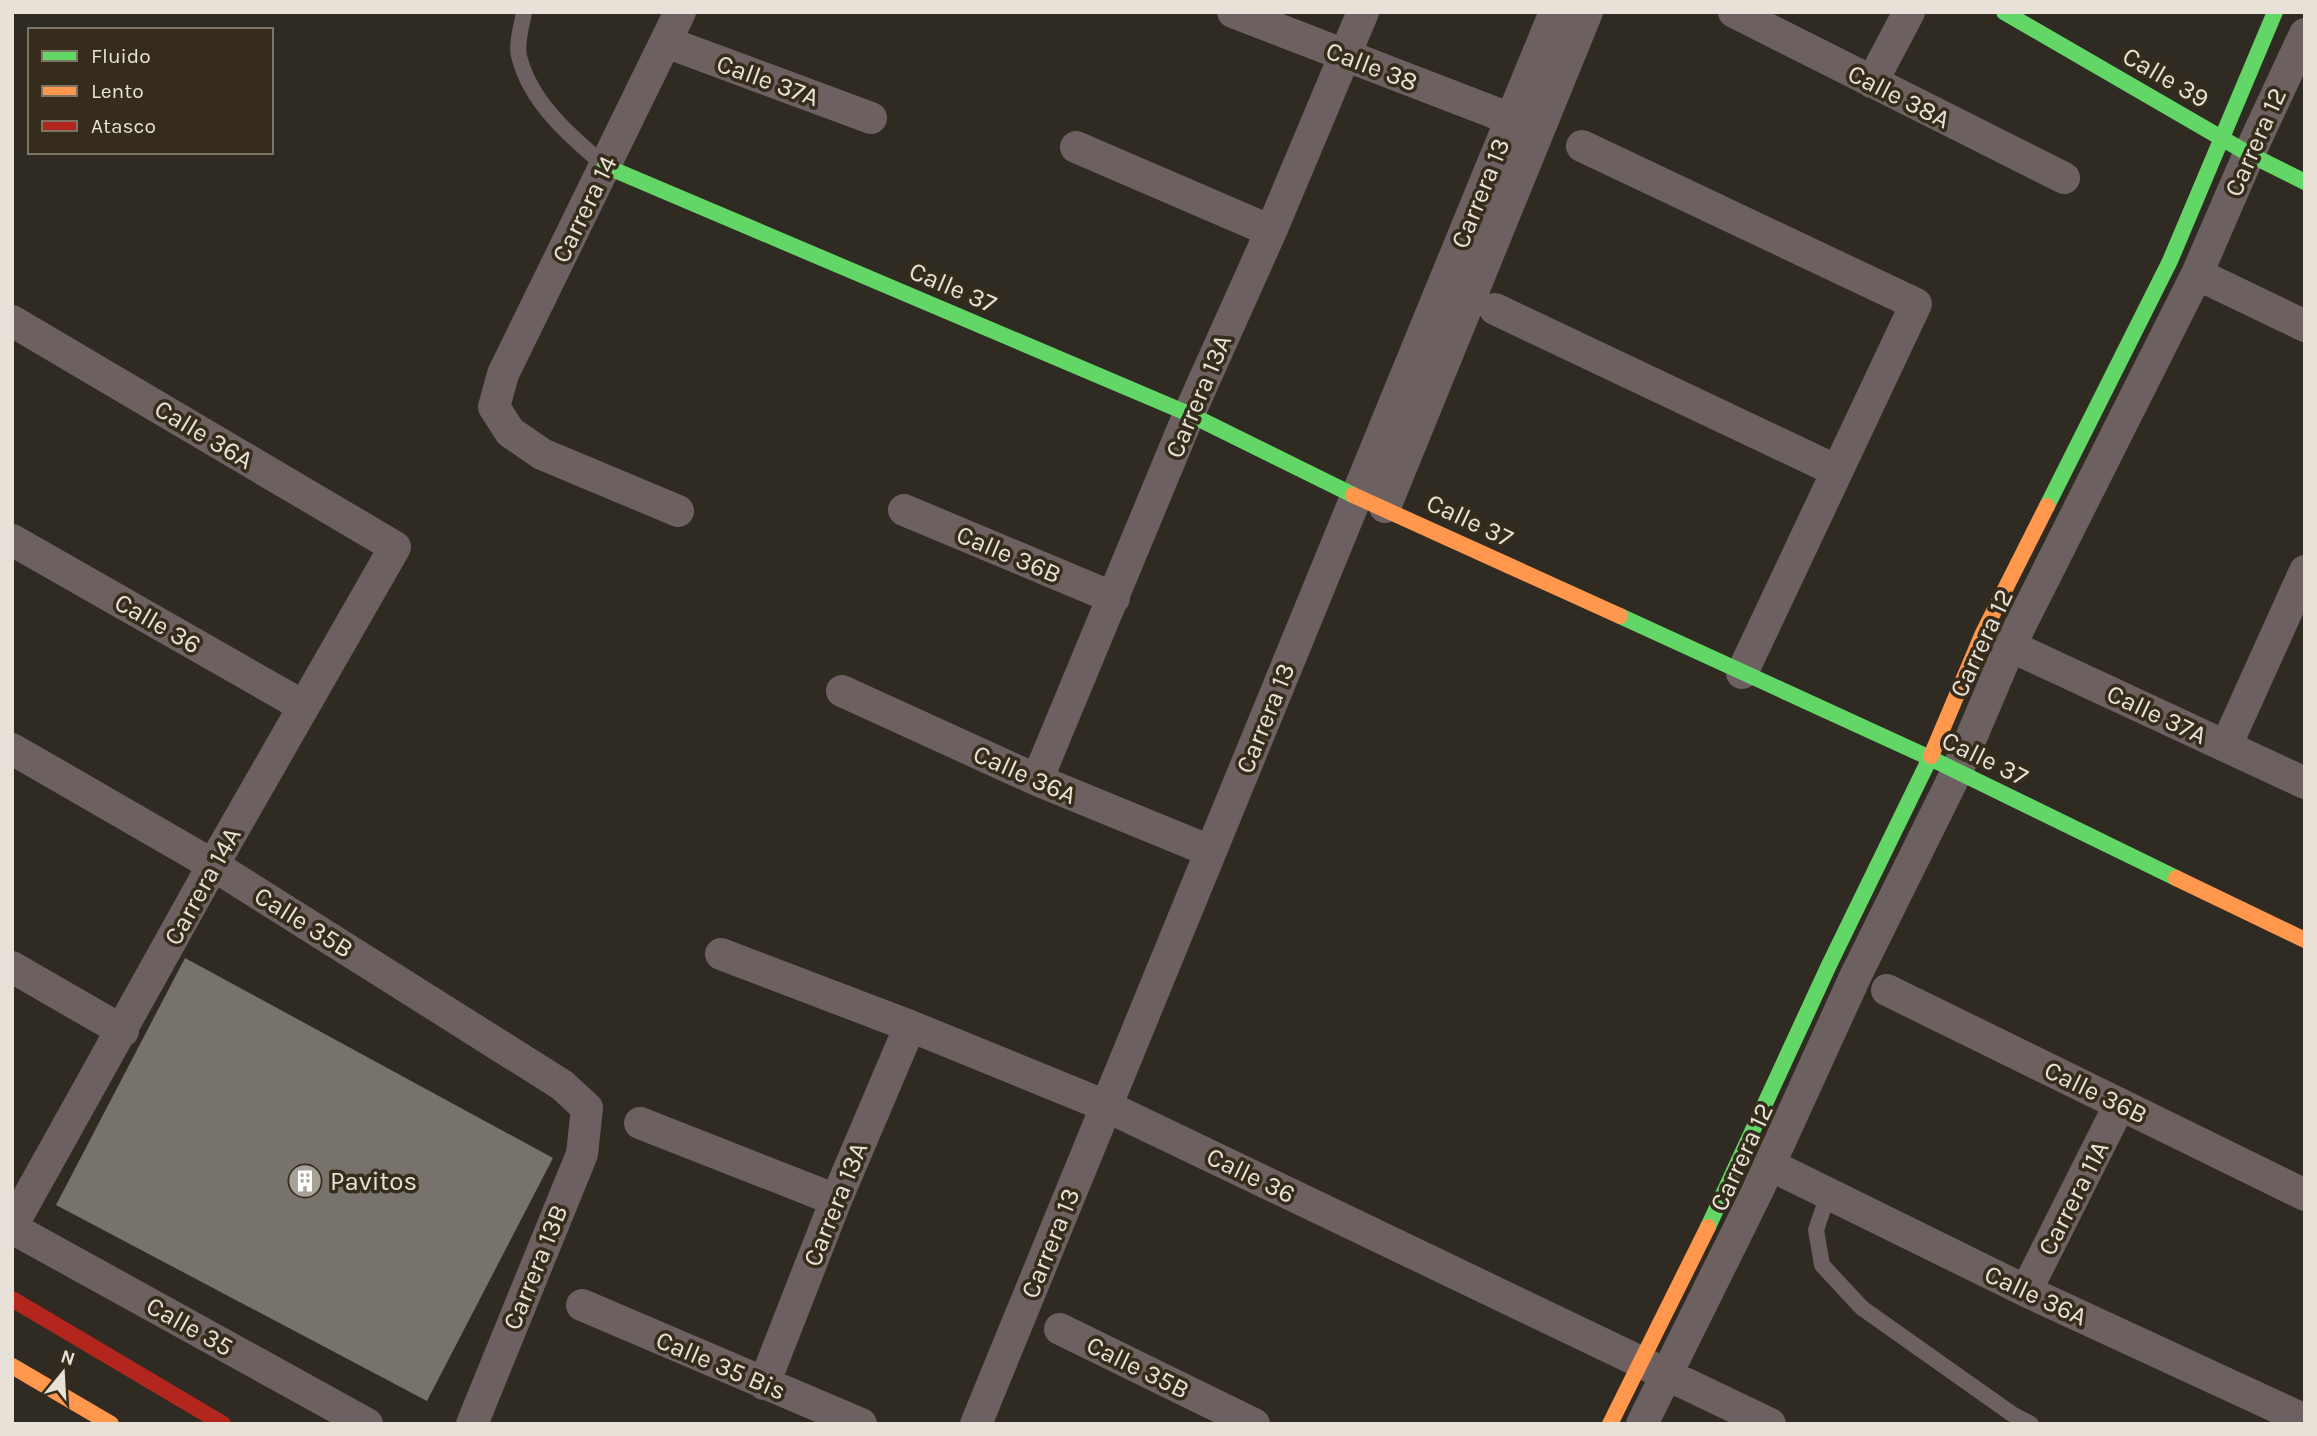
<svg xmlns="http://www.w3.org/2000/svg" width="2317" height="1436" viewBox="0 0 2317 1436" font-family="Karla,sans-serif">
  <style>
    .building { fill: #77726b }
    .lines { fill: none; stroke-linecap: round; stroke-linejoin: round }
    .lane { stroke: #6d6061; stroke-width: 16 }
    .street { stroke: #6d6061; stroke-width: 32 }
    .fast { stroke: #63d668; stroke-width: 16 }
    .slow { stroke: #ff974d; stroke-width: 16 }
    .jam { stroke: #b3261e; stroke-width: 16 }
    .labels { text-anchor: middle; stroke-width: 7; stroke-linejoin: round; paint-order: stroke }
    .street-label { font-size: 26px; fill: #e7e1d7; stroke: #352c1c }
    .poi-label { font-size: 26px; fill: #e7e1d7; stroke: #352c1c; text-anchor: start }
  </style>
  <rect width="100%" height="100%" fill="#2f2b22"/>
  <path class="building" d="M185 958 553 1158 427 1401 56 1205Z"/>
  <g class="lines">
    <path class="lane" d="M524 12C522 25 516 43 519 56 530 102 570 136 605 166
      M1828 1194 1816 1230 1822 1265 1862 1308 2012 1414 2031 1424"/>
    <path class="street" d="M1233 12 1511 119
      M1734 12 2064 178
      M666 42 871 118
      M1872 82 1909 12
      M1582 146 1916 304 1742 673
      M1076 147 1271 231
      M2197 274 2305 326
      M1495 309 1837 471
      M12 321 395 547 213 865 12 1226
      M1385 507 1587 12
      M904 510 1114 598
      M678 511 542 454 510 432 494 407 503 374 680 12
      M12 540 303 706
      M2010 646 2305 783
      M842 691 1037 780 1210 851
      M2226 746 2305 571
      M12 749 213 865 562 1085 587 1108 582 1154 472 1424
      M1037 780 1189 414 1271 231 1363 12
      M721 954 910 1026 1106 1106 1770 1424
      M12 967 123 1031
      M1887 990 2305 1195
      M640 1123 836 1200
      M1770 1165 2026 1291 2305 1420
      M12 1228 367 1424
      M2026 1291 2120 1104
      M582 1305 861 1424
      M1060 1329 1254 1424
      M764 1384 836 1200 910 1026
      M976 1424 1555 12
      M1642 1424 1757 1192 1856 975 1957 771 2010 646 2197 274 2249 154 2305 34"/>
    <path class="fast" d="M2004 12 2249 154 2305 182
      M605 166 1189 414 1353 495
      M2047 506 2170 261 2275 12
      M1620 616 1930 758 2176 878
      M1708 1227 1830 963 1931 756"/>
    <path class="slow" d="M1353 495 1620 616
      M1931 756 1983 633 2047 506
      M2176 878 2305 940
      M12 1366 111 1424
      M1610 1424 1708 1227"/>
    <path class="jam" d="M12 1299 223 1424"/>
  </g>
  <defs>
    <g id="building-disc" transform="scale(1.75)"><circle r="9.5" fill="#a7a198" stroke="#352c1c"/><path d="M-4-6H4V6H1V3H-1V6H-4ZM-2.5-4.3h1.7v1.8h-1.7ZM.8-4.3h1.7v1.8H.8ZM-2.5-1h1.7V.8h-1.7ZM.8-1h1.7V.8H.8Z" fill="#fff"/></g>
  </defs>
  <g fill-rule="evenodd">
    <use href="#building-disc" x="305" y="1181"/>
  </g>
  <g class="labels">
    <g class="street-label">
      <text transform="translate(1372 66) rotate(21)" y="9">Calle 38</text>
      <text transform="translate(2166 77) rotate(30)" y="9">Calle 39</text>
      <text transform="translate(768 80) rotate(20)" y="9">Calle 37A</text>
      <text transform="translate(1899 96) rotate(27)" y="9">Calle 38A</text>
      <text transform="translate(2255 142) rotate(-66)" y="9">Carrera 12</text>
      <text transform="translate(1480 193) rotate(-68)" y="9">Carrera 13</text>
      <text transform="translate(584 209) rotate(-64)" y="9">Carrera 14</text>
      <text transform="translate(953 287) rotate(23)" y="9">Calle 37</text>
      <text transform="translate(1198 396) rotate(-67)" y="9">Carrera 13A</text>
      <text transform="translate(204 434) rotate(31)" y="9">Calle 36A</text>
      <text transform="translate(1470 520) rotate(25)" y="9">Calle 37</text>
      <text transform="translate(1009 554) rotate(23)" y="9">Calle 36B</text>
      <text transform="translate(158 623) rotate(30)" y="9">Calle 36</text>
      <text transform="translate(1981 643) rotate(-65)" y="9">Carrera 12</text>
      <text transform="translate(2157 714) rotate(25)" y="9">Calle 37A</text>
      <text transform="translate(1265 718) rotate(-68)" y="9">Carrera 13</text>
      <text transform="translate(1985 758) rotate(26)" y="9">Calle 37</text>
      <text transform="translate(1025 774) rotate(24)" y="9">Calle 36A</text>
      <text transform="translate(202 886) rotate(-61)" y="9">Carrera 14A</text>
      <text transform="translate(304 922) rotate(32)" y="9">Calle 35B</text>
      <text transform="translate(2096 1092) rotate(26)" y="9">Calle 36B</text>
      <text transform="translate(1741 1157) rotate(-65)" y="9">Carrera 12</text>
      <text transform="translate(1251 1175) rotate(26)" y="9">Calle 36</text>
      <text transform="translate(2073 1198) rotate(-63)" y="9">Carrera 11A</text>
      <text transform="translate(835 1204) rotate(-68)" y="9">Carrera 13A</text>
      <text transform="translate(1050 1243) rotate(-68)" y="9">Carrera 13</text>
      <text transform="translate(535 1267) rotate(-68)" y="9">Carrera 13B</text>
      <text transform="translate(2036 1295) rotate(25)" y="9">Calle 36A</text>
      <text transform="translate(190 1326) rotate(29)" y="9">Calle 35</text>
      <text transform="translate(721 1365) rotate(23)" y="9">Calle 35 Bis</text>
      <text transform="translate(1138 1367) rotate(26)" y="9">Calle 35B</text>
    </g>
    <g class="poi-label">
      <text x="330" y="1190">Pavitos</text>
    </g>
  </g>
  <rect width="2317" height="1436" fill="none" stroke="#e7e1d7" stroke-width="28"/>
  <rect x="28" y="28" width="245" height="126" fill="#352c1c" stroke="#7c7467" stroke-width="2"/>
  <rect x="42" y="51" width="35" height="10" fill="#63d668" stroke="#7c7467" stroke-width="2"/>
  <text x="91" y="63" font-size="21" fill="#e7e1d7">Fluido</text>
  <rect x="42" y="86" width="35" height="10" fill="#ff974d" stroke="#7c7467" stroke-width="2"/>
  <text x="91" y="98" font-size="21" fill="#e7e1d7">Lento</text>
  <rect x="42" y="121" width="35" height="10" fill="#b3261e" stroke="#7c7467" stroke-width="2"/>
  <text x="91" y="133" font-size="21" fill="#e7e1d7">Atasco</text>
  <g transform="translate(63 1373) rotate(18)" stroke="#352c1c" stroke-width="5" paint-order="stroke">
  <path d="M0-5L12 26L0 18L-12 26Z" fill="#e7e1d7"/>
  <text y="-10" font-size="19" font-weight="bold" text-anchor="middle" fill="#e7e1d7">N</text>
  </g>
</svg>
